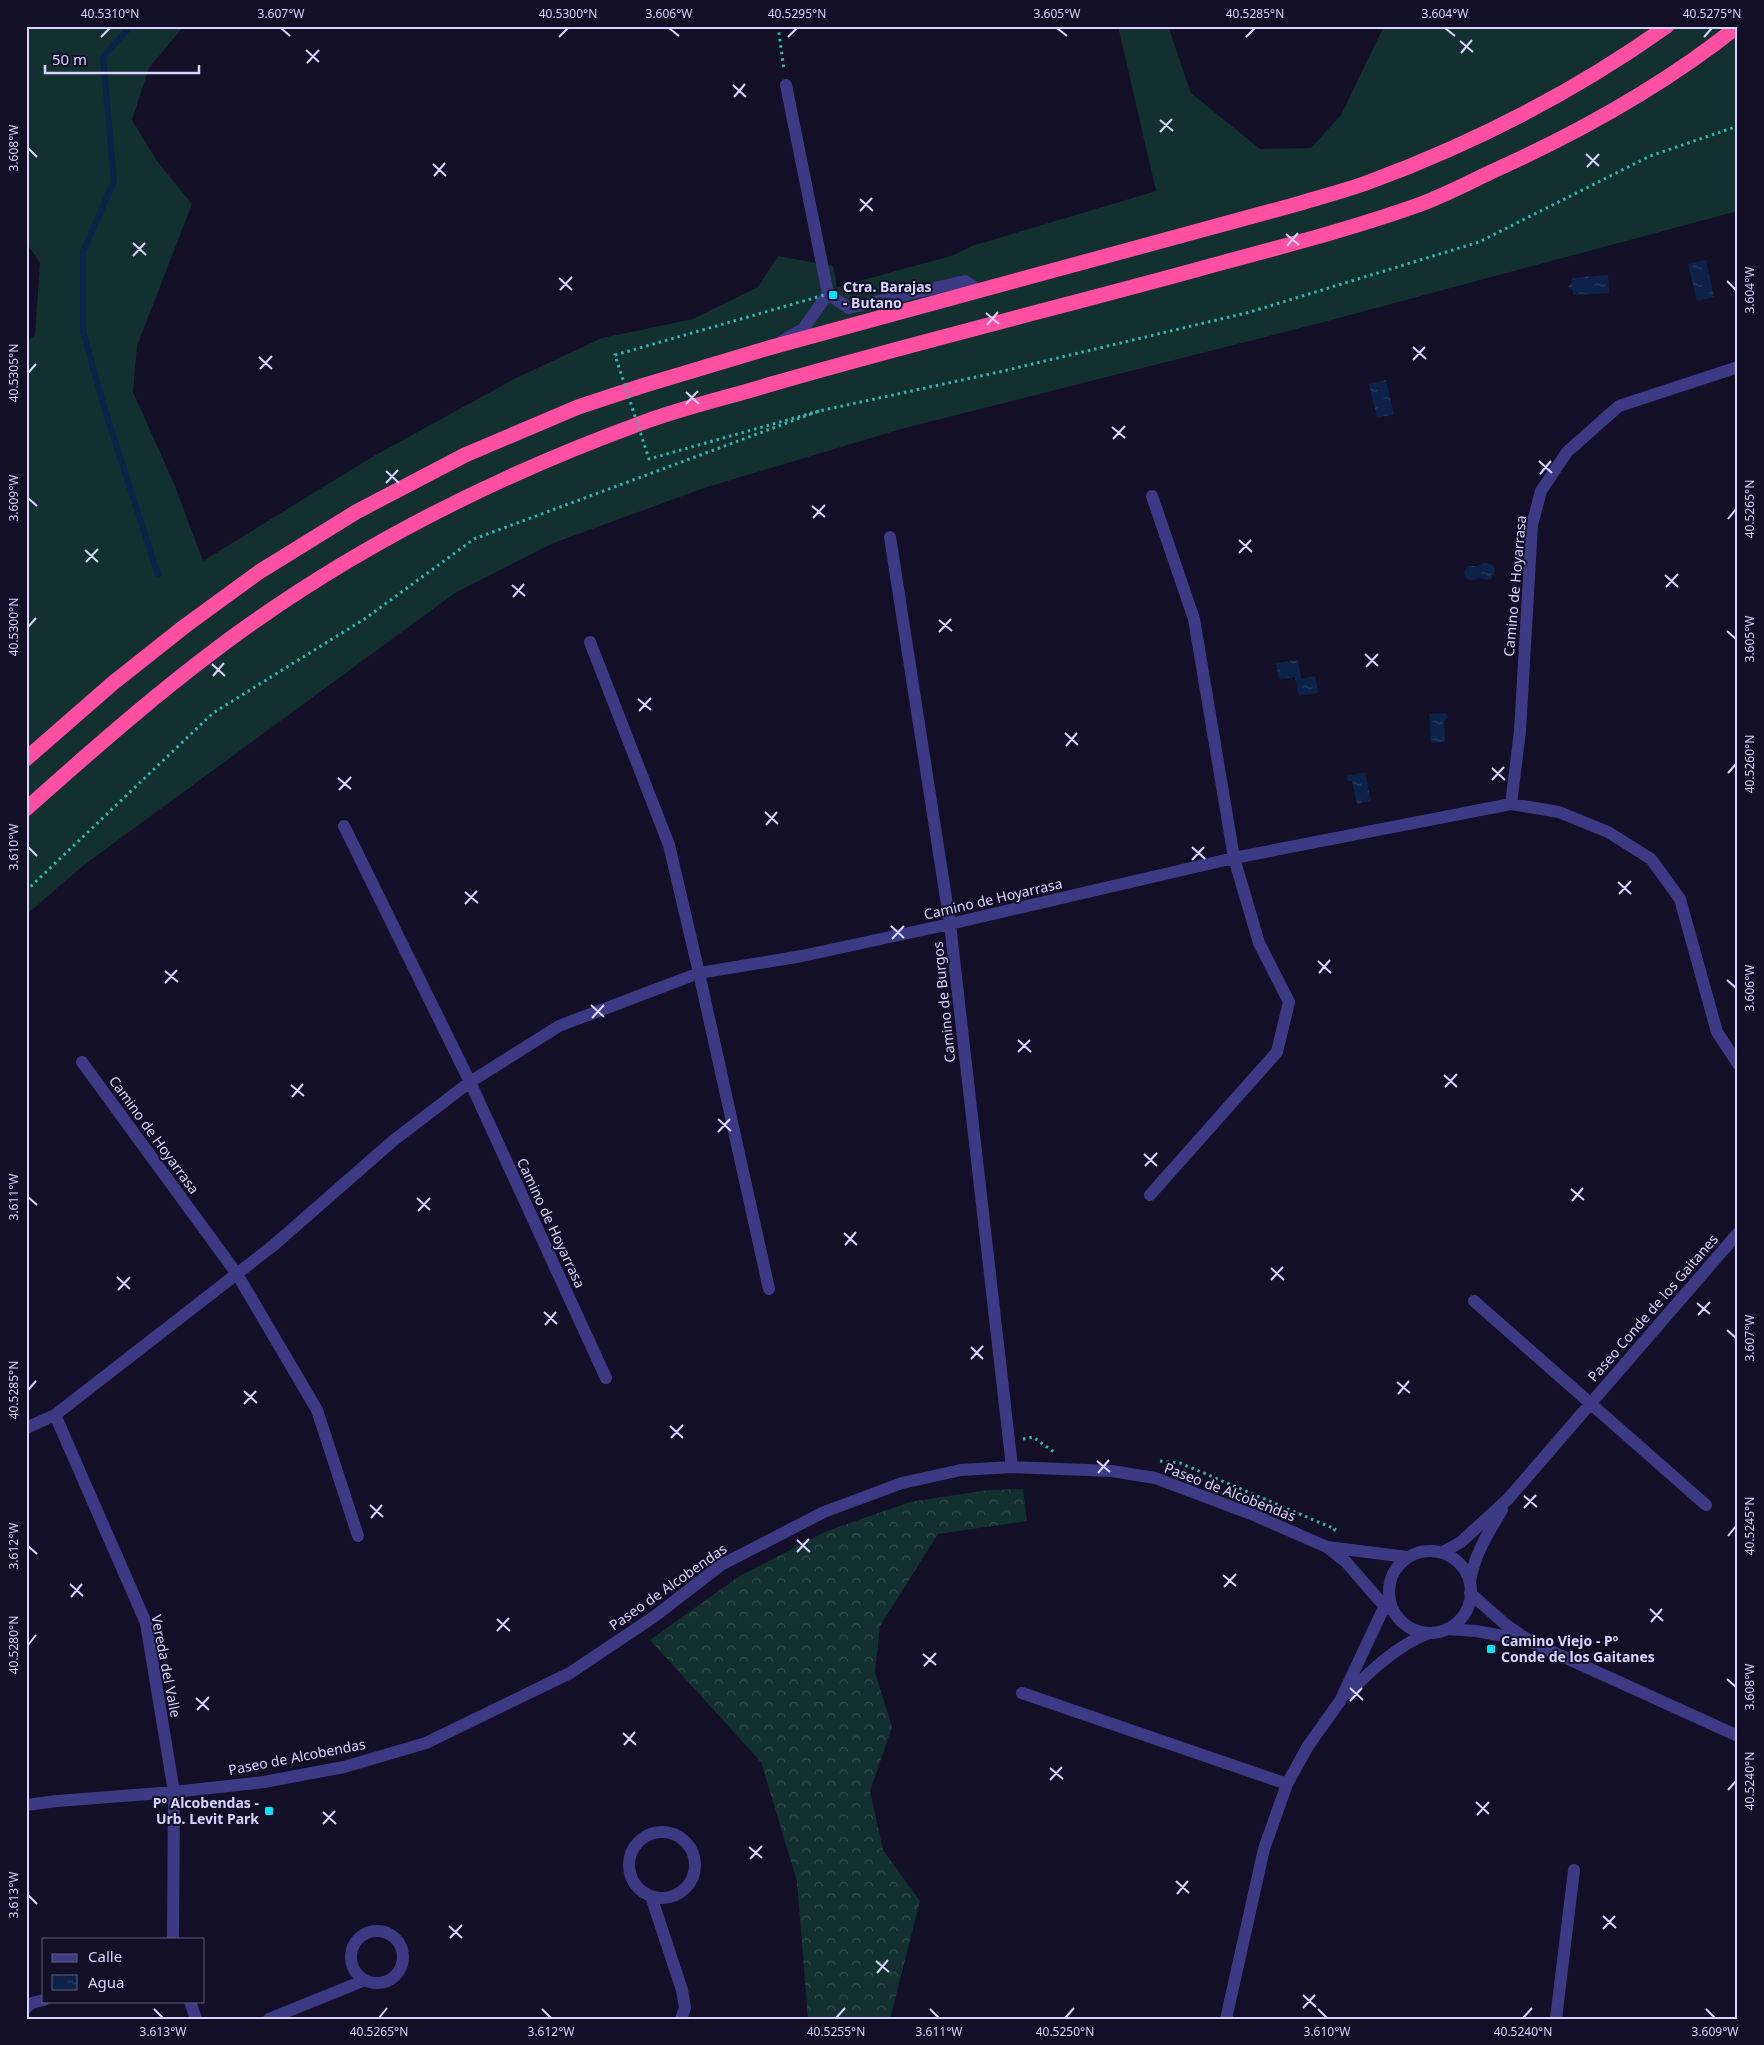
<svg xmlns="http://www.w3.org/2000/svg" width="1764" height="2045" viewBox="0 0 1764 2045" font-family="'Noto Sans',sans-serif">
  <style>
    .grass { fill: #12302f }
    .forest { fill: url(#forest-crowns) }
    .water { fill: url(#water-ripples) }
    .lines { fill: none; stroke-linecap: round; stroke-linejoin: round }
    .stream { stroke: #0c2248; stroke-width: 6 }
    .path { stroke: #2fb8b0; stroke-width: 3; stroke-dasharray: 2.5 4; stroke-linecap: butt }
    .minor { stroke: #3d3a85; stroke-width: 12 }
    .highway { stroke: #ff4fa3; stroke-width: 15 }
    .path-bridge { stroke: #2fb8b0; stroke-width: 3; stroke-dasharray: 2.5 4; stroke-linecap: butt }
    .ticks { fill: none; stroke: #d9d4ff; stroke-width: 2 }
    .poi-dot { fill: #00e5ff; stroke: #130f26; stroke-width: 2 }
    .labels { text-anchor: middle; stroke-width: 4; stroke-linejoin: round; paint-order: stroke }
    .poi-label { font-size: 14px; font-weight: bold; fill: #d9d4ff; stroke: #130f26; text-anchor: start }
    .street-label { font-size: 14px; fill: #d9d4ff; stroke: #130f26 }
    .neatline { fill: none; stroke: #d9d4ff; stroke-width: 2 }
    .ticks-label { font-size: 12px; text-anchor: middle; fill: #d9d4ff }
  </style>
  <defs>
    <pattern id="forest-crowns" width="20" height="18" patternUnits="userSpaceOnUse" patternTransform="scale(1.25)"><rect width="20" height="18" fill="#12302f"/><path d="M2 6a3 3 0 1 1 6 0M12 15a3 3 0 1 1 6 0" fill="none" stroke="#344d4e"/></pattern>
    <pattern id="water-ripples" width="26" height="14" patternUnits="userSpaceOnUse" patternTransform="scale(1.25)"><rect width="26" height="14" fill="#0c2248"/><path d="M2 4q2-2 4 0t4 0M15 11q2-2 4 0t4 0" fill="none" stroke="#2f4163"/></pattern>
  </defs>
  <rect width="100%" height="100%" fill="#130f26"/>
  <path class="grass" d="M26 26H184L149 68 132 120 157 161 192 204 137 346 133 392 175 486 203 561 372 457 514 379 602 338 693 319 758 287 778 256 833 266 837 287 951 256 972 246 1156 191 1118 26H1168L1191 93 1260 149 1311 148 1341 115 1384 26H1738V211L1320 323 901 429 704 488 551 544 455 593 84 865 26 915V342L35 335 40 263 26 242Z"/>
  <path class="forest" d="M1023 1489 1027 1521 938 1534 880 1626 875 1672 892 1727 870 1791 883 1850 920 1901 890 2019H808L797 1881 761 1762 650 1640 738 1577 827 1531 910 1502 988 1490Z"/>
  <path class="water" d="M1706 260 1714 297 1697 301 1688 264Z
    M1608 275 1609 293 1573 295V291L1568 287 1572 282V278Z
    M1386 380 1394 414 1377 418 1369 384Z
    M1484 563C1490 563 1494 565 1495 571L1491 579 1487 580 1479 578 1472 581 1466 578 1464 572 1467 566H1477Z
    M1298 660 1301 679 1315 676 1318 693 1299 696 1295 677 1279 679 1276 663Z
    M1445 713 1448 717 1444 721 1445 742 1431 743 1429 714Z
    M1365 772 1371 801 1357 804 1352 781H1348L1347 776Z"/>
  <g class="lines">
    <path class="stream" d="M131 26 103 57 114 181 83 252V331L104 407 158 575"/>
    <path class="path" d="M778 26 784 70
      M26 891 213 713 366 618 474 539 819 411 999 372 1250 312 1479 242 1650 156 1738 126
      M1023 1439 1033 1437 1054 1452
      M1160 1461 1180 1463 1335 1529 1333 1532"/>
    <path class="minor" d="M786 85 828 294 849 308 965 281 979 291
      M782 341 803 329 828 294
      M890 537 950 924 1012 1467
      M590 642 669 845 699 973 769 1289
      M1511 804 1520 731 1532 525 1541 491 1567 452 1619 406 1738 367
      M344 826 470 1082 606 1378
      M82 1062 237 1274 317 1410 358 1536
      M1150 1195 1277 1052 1289 1002 1259 943 1234 858 1194 619 1152 496
      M1474 1301 1706 1505
      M55 1415 146 1623 174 1792 173 1939
      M26 1428 55 1415 274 1245 394 1140 470 1082 559 1026 699 973 802 956 950 924 1234 858 1511 804 1559 812 1608 832 1651 859 1680 899 1717 1032 1738 1064
      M1327 1547 1407 1557
      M1389 1592a41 41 0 1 1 82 0a41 41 0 1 1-82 0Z
      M1443 1552 1461 1542 1508 1499 1738 1233
      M1470 1582C1474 1555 1488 1533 1502 1510
      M1470 1593 1505 1624 1531 1642 1738 1736
      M1447 1629 1476 1631 1524 1640
      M1022 1693 1287 1784
      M1347 1694C1372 1670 1396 1646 1429 1633
      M26 1805 57 1801 174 1792 264 1782 344 1767 426 1743 570 1673 655 1616 721 1565 824 1512 902 1483 961 1470 1012 1467 1112 1471 1155 1478 1256 1516 1327 1547 1346 1562 1379 1600 1393 1611
      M629 1865a33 33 0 1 1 66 0a33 33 0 1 1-66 0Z
      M651 1896 682 1990 685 2008 681 2019
      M351 1957a26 26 0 1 1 52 0a26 26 0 1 1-52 0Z
      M190 2001 196 2019
      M26 2008 32 2003 44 2000
      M269 2019 365 1980
      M1226 2019 1264 1849 1287 1784 1308 1746 1340 1701 1388 1599
      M1556 2019 1574 1870"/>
    <path class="highway" d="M26 759 113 683 185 626 259 572 356 512 465 455 578 407 645 385 772 347 1301 203C1324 196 1347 190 1369 182 1474 143 1576 91 1667 26
      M26 809C100 743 174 678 255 621 376 536 509 471 647 421 689 406 733 396 775 383 913 343 1053 309 1192 271 1268 250 1346 231 1421 204 1445 195 1468 183 1491 172 1578 133 1663 86 1738 26"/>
    <path class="path-bridge" d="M819 411 649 459 615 355 828 294"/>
  </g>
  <path class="ticks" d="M281 28 290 36M669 28 679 36M1057 28 1067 36M1445 28 1455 36M101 37 110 28M559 37 568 28M788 37 797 28M1246 37 1255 28M1704 37 1712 28M1460 41 1473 52M306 50 319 62M1461 53 1472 40M307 63 319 50M733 85 746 97M734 97 745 84M1160 120 1173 131M1160 132 1172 119M28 148 37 157M1586 154 1599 166M433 164 446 176M1587 167 1599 154M434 176 445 163M860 199 873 211M860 211 872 198M1286 234 1299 245M133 243 146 255M1287 246 1298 233M133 256 145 243M559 278 572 290M1727 281 1736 290M560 290 572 277M986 313 999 324M987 325 998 312M1413 347 1426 359M259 357 272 369M1413 360 1425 347M260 369 272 356M28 373 36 364M686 392 699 404M686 404 698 391M1112 427 1125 438M1113 439 1125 426M1539 461 1552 473M386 471 399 483M1540 474 1551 461M386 483 398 470M28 498 37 506M812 506 825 517M813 518 825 505M1728 519 1736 509M1239 540 1252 552M85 550 98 562M1239 553 1251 540M86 562 98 549M1665 575 1678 587M512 585 525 596M1666 587 1678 574M513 597 524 584M939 620 952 631M28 627 36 618M1727 631 1736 639M939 632 951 619M1365 654 1378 666M212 664 225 676M1366 667 1378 654M213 676 224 663M638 699 651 710M639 711 651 698M1065 733 1078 745M1066 746 1077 733M1492 768 1505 780M1728 773 1736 764M338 778 351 789M1492 780 1504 767M339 790 351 777M765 812 778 824M766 825 777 812M28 847 37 856M1192 847 1205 859M1192 860 1204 847M1618 882 1631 894M465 892 478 903M1619 894 1631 881M465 904 477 891M891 926 904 938M892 939 904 926M1318 961 1331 973M165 971 178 982M1319 973 1330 960M1727 980 1736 988M165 983 177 970M591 1005 604 1017M592 1018 604 1005M1018 1040 1031 1052M1018 1052 1030 1040M1444 1075 1457 1087M291 1085 304 1096M1445 1087 1457 1074M292 1097 303 1084M718 1119 731 1131M718 1132 730 1119M1144 1154 1157 1166M1145 1166 1157 1153M1571 1189 1584 1200M28 1197 37 1205M417 1198 430 1210M1572 1201 1583 1188M418 1211 430 1198M844 1233 857 1245M845 1245 856 1232M1271 1268 1284 1280M117 1277 130 1289M1271 1280 1283 1267M118 1290 130 1277M1697 1303 1710 1314M544 1312 557 1324M1698 1315 1710 1302M545 1325 556 1312M1727 1330 1736 1338M971 1347 983 1359M971 1359 983 1346M1397 1382 1410 1393M28 1390 36 1381M244 1391 257 1403M1398 1394 1409 1381M244 1404 256 1391M670 1426 683 1438M671 1438 683 1425M1097 1461 1110 1472M1098 1473 1109 1460M1524 1496 1537 1507M370 1505 383 1517M1524 1508 1536 1495M371 1518 382 1505M1728 1536 1736 1526M797 1540 810 1552M28 1546 37 1554M797 1552 809 1539M1223 1575 1236 1586M70 1584 83 1596M1224 1587 1236 1574M71 1597 82 1584M1650 1609 1663 1621M497 1619 510 1631M1651 1622 1662 1609M497 1631 509 1618M28 1645 36 1635M923 1654 936 1665M924 1666 936 1653M1727 1679 1736 1687M1350 1688 1363 1700M196 1698 209 1710M1350 1701 1362 1688M197 1710 209 1697M623 1733 636 1745M624 1745 635 1732M1050 1768 1063 1779M1050 1780 1062 1767M1728 1790 1736 1781M1476 1802 1489 1814M323 1812 336 1824M1477 1815 1489 1802M323 1824 335 1811M749 1847 762 1858M750 1859 762 1846M1176 1881 1189 1893M1177 1894 1188 1881M28 1895 37 1904M1603 1916 1616 1928M449 1926 462 1938M1603 1929 1615 1916M450 1938 462 1925M876 1961 889 1972M877 1973 888 1960M1303 1995 1316 2007M1303 2008 1315 1995M154 2009 163 2018M542 2009 551 2018M930 2009 939 2018M1318 2009 1327 2018M1706 2009 1715 2018M379 2018 387 2008M836 2018 845 2008M1065 2018 1074 2008M1523 2018 1532 2008"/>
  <g class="poi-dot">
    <rect x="828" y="290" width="10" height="10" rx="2.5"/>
    <rect x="1486" y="1644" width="10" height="10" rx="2.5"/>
    <rect x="264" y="1806" width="10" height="10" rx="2.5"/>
  </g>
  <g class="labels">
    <g class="poi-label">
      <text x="843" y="292">Ctra. Barajas<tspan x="843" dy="16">- Butano</tspan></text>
      <text x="1501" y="1646">Camino Viejo - Pº<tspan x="1501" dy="16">Conde de los Gaitanes</tspan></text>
      <text x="259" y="1808" text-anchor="end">Pº Alcobendas -<tspan x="259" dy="16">Urb. Levit Park</tspan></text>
    </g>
    <g class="street-label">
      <text transform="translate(1515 586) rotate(-85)" y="5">Camino de Hoyarrasa</text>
      <text transform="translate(993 899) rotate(-13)" y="5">Camino de Hoyarrasa</text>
      <text transform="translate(944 1002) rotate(-96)" y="5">Camino de Burgos</text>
      <text transform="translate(154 1135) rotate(54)" y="5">Camino de Hoyarrasa</text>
      <text transform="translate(551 1223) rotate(65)" y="5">Camino de Hoyarrasa</text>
      <text transform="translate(1653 1308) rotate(-49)" y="5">Paseo Conde de los Gaitanes</text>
      <text transform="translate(1230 1492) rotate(21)" y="5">Paseo de Alcobendas</text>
      <text transform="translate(668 1587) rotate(-35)" y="5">Paseo de Alcobendas</text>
      <text transform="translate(166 1666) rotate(79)" y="5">Vereda del Valle</text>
      <text transform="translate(297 1757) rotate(-11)" y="5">Paseo de Alcobendas</text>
    </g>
  </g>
  <rect width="1764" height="2045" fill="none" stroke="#130f26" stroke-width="55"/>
  <rect x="42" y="1938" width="162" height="65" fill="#130f26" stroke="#625e7d"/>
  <rect x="52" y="1954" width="25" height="8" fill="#3d3a85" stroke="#625e7d"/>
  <text x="88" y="1962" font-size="15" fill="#d9d4ff">Calle</text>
  <rect x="52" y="1975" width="25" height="15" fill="url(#water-ripples)" stroke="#625e7d"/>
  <text x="88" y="1988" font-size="15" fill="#d9d4ff">Agua</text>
  <path d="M45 65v8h154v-8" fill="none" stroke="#d9d4ff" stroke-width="2.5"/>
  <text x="52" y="65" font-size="15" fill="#d9d4ff" stroke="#130f26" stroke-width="4" paint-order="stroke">50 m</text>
  <rect x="28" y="28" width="1708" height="1990" class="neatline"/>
  <g class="ticks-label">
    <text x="110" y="18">40.5310°N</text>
    <text x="281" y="18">3.607°W</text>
    <text x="568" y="18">40.5300°N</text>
    <text x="669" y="18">3.606°W</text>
    <text x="797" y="18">40.5295°N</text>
    <text x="1057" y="18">3.605°W</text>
    <text x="1255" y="18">40.5285°N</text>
    <text x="1445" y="18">3.604°W</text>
    <text x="1712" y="18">40.5275°N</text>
    <text transform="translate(14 148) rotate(-90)" y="4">3.608°W</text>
    <text transform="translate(1750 290) rotate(-90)" y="4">3.604°W</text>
    <text transform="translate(14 373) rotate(-90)" y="4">40.5305°N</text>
    <text transform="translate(14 498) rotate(-90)" y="4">3.609°W</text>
    <text transform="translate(1750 509) rotate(-90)" y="4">40.5265°N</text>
    <text transform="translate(14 627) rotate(-90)" y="4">40.5300°N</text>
    <text transform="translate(1750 639) rotate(-90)" y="4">3.605°W</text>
    <text transform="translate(1750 764) rotate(-90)" y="4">40.5260°N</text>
    <text transform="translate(14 847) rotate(-90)" y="4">3.610°W</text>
    <text transform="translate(1750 988) rotate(-90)" y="4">3.606°W</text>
    <text transform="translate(14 1197) rotate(-90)" y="4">3.611°W</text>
    <text transform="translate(1750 1338) rotate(-90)" y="4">3.607°W</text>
    <text transform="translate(14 1390) rotate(-90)" y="4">40.5285°N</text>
    <text transform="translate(1750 1526) rotate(-90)" y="4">40.5245°N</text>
    <text transform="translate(14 1546) rotate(-90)" y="4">3.612°W</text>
    <text transform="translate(14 1645) rotate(-90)" y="4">40.5280°N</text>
    <text transform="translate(1750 1687) rotate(-90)" y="4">3.608°W</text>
    <text transform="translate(1750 1781) rotate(-90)" y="4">40.5240°N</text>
    <text transform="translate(14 1895) rotate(-90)" y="4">3.613°W</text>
    <text x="163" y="2036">3.613°W</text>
    <text x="379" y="2036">40.5265°N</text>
    <text x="551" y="2036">3.612°W</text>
    <text x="836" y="2036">40.5255°N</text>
    <text x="939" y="2036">3.611°W</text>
    <text x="1065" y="2036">40.5250°N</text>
    <text x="1327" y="2036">3.610°W</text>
    <text x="1523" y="2036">40.5240°N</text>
    <text x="1715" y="2036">3.609°W</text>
  </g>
</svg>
